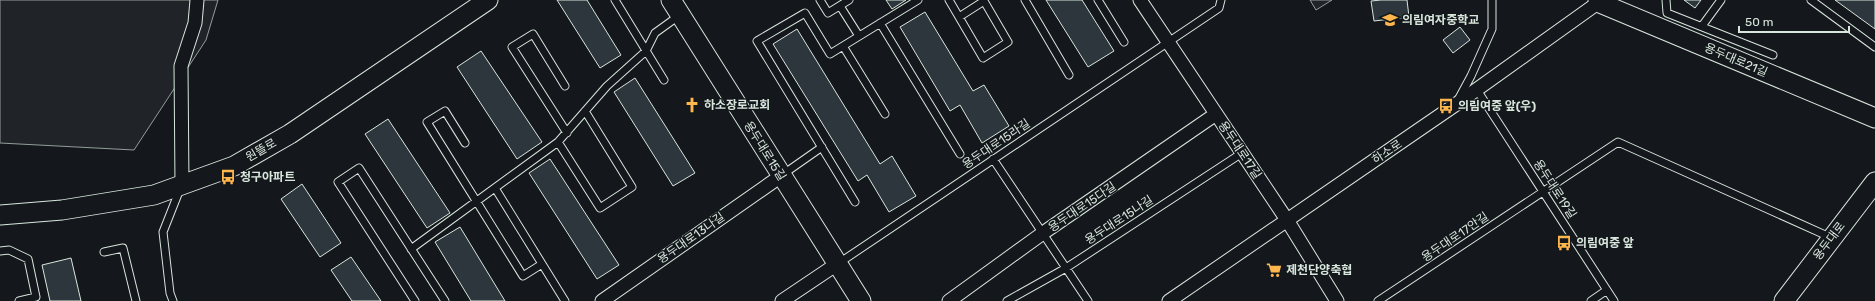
<svg xmlns="http://www.w3.org/2000/svg" width="1875" height="301" viewBox="0 0 1875 301" font-family="Rubik,'Noto Sans KR',sans-serif">
  <style>
    .green { fill: #202428; stroke: #939e99 }
    .building { fill: #2c363c; stroke: #d8e6dc }
    .lines { fill: none; stroke-linecap: round; stroke-linejoin: round }
    .lane-casing { stroke: #d8e6dc; stroke-width: 9 }
    .street-casing { stroke: #d8e6dc; stroke-width: 15 }
    .secondary-casing { stroke: #d8e6dc; stroke-width: 21 }
    .lane { stroke: #14181c; stroke-width: 7 }
    .street { stroke: #14181c; stroke-width: 13 }
    .secondary { stroke: #14181c; stroke-width: 19 }
    .labels { text-anchor: middle; stroke-width: 3; stroke-linejoin: round; paint-order: stroke }
    .poi-label { font-size: 12px; font-weight: bold; fill: #d8e6dc; stroke: #14181c; text-anchor: start }
    .street-label { font-size: 12px; fill: #d8e6dc; stroke: #14181c }
  </style>
  <rect width="100%" height="100%" fill="#14181c"/>
  <path class="green" d="M0 0H218L206 40 134 150 0 143Z
    M1310 0H1332L1316 10Z"/>
  <path class="building" d="M557 0H587L621 55 600 68Z
    M886 0H906L892 9Z
    M1046 0H1082L1114 51 1088 67Z
    M1381 0H1407L1409 17 1374 21 1371 1Z
    M1684 0H1701L1695 8Z
    M1835 0H1875V29Z
    M925 12 973 91 984 85 1009 126 982 143 960 105 950 111 900 27Z
    M1460 27 1470 40 1453 53 1443 40Z
    M797 29 880 164 892 156 916 196 889 212 867 175 858 181 773 44Z
    M481 51 542 142 517 159 457 67Z
    M635 78 695 173 673 186 614 92Z
    M388 119 450 213 427 228 365 134Z
    M550 159 619 265 597 279 529 173Z
    M302 184 341 243 320 257 281 199Z
    M460 227 505 301H471L435 242Z
    M351 257 381 301H352L331 270Z
    M71 258 81 301H50L42 265Z"/>
  <g class="lines">
    <g class="lane-casing">
      <path id="lane" d="M615 0 664 80
        M820 0 828 13 849 0
        M949 0 983 58 1008 42 984 1 959 17
        M1025 0 1069 75
        M1098 0 1124 42
        M1666 0 1667 13 1773 55
        M1811 0 1875 47
        M840 6 859 36
        M880 23 960 154
        M1702 26 1721 0
        M843 46 885 114
        M565 86 533 34 512 47 567 133
        M1477 90 1614 301
        M1458 100 1471 76 1492 29V0
        M558 142 600 208 632 187 585 111
        M465 143 445 111 427 122 523 276 542 264
        M993 159 1088 301
        M782 175 822 147
        M495 188 565 301
        M855 202 757 41 805 13 830 54 918 0
        M411 249 558 142 607 86 646 51 655 33 680 15
        M0 251 9 250 28 259 36 297 19 301
        M104 252 123 248 136 301
        M839 263 1219 8 1221 0
        M173 301 170 293 163 232 180 189
        M415 301 338 182 359 168 445 301
        M1007 301 1066 268 1242 153
        M1378 301 1618 142 1832 238
        M1591 301 1607 290"/>
    </g>
    <g class="street-casing">
      <path id="street" d="M1140 0 1287 220 1337 301
        M182 185 181 66 195 23 197 0
        M602 301 781 176
        M782 301 837 264
        M949 301 1043 233 1216 114
        M1169 301 1455 105 1602 0"/>
    </g>
    <g class="secondary-casing">
      <path id="secondary" d="M671 0 861 301
        M1598 0 1600 3 1875 118
        M0 215 62 210 154 195 234 166 290 134 488 0
        M1784 301 1875 182"/>
    </g>
    <use href="#lane" class="lane"/>
    <use href="#street" class="street"/>
    <use href="#secondary" class="secondary"/>
  </g>
  <defs>
    <g id="school-bare" transform="scale(1.2)"><path d="M0-5L7-2L0 1L-7-2ZM-4 1L0 2.5L4 1V4Q0 6-4 4Z" fill="#ffb74d" stroke="#14181c" stroke-width="2.5" paint-order="stroke"/></g>
    <g id="church-bare" transform="scale(1.2)"><path d="M-1.2-6h2.4v3.5h3.3v2.4h-3.3V6h-2.4V-.1h-3.3v-2.4h3.3Z" fill="#ffb74d" stroke="#14181c" stroke-width="2.5" paint-order="stroke"/></g>
    <g id="bus-bare" transform="scale(1.2)"><path d="M-5-6H5V4H4V6H2V4H-2V6H-4V4H-5ZM-3.5-4V0h7V-4ZM-3.5 1.2v1.5H-2V1.2ZM2 1.2v1.5H3.5V1.2Z" fill="#ffb74d" stroke="#14181c" stroke-width="2.5" paint-order="stroke"/></g>
    <g id="supermarket-bare" transform="scale(1.2)"><path d="M-6-5.5h2.5l.6 2H6L4.5 2H-2.5L-4.4-4H-6ZM-1.5 3.2a1.3 1.3 0 1 0 .1 0ZM3 3.2a1.3 1.3 0 1 0 .1 0Z" fill="#ffb74d" stroke="#14181c" stroke-width="2.5" paint-order="stroke"/></g>
  </defs>
  <g fill-rule="evenodd">
    <use href="#school-bare" x="1390" y="20"/>
    <use href="#church-bare" x="692" y="105"/>
    <use href="#bus-bare" x="1446" y="106"/>
    <use href="#bus-bare" x="228" y="177"/>
    <use href="#bus-bare" x="1564" y="243"/>
    <use href="#supermarket-bare" x="1274" y="270"/>
  </g>
  <g class="labels">
    <g class="poi-label">
      <text x="1402" y="24">의림여자중학교</text>
      <text x="704" y="109">하소장로교회</text>
      <text x="1458" y="110">의림여중 앞(우)</text>
      <text x="240" y="181">청구아파트</text>
      <text x="1576" y="247">의림여중 앞</text>
      <text x="1286" y="274">제천단양축협</text>
    </g>
    <g class="street-label">
      <text transform="translate(1736 60) rotate(23)" y="4">용두대로21길</text>
      <text transform="translate(996 144) rotate(-34)" y="4">용두대로15라길</text>
      <text transform="translate(261 150) rotate(-30)" y="4">원뜰로</text>
      <text transform="translate(1240 150) rotate(56)" y="4">용두대로17길</text>
      <text transform="translate(765 151) rotate(58)" y="4">용두대로15길</text>
      <text transform="translate(1387 152) rotate(-34)" y="4">하소로</text>
      <text transform="translate(1555 189) rotate(57)" y="4">용두대로19길</text>
      <text transform="translate(1082 207) rotate(-34)" y="4">용두대로15다길</text>
      <text transform="translate(1119 220) rotate(-33)" y="4">용두대로15나길</text>
      <text transform="translate(1455 237) rotate(-34)" y="4">용두대로17안길</text>
      <text transform="translate(691 238) rotate(-35)" y="4">용두대로13나길</text>
      <text transform="translate(1829 241) rotate(-53)" y="4">용두대로</text>
    </g>
  </g>
  <path d="M1739 26v6h110v-6" fill="none" stroke="#d8e6dc" stroke-width="2"/>
  <text x="1745" y="26" font-size="12" fill="#d8e6dc" stroke="#14181c" stroke-width="3" paint-order="stroke">50 m</text>
</svg>
